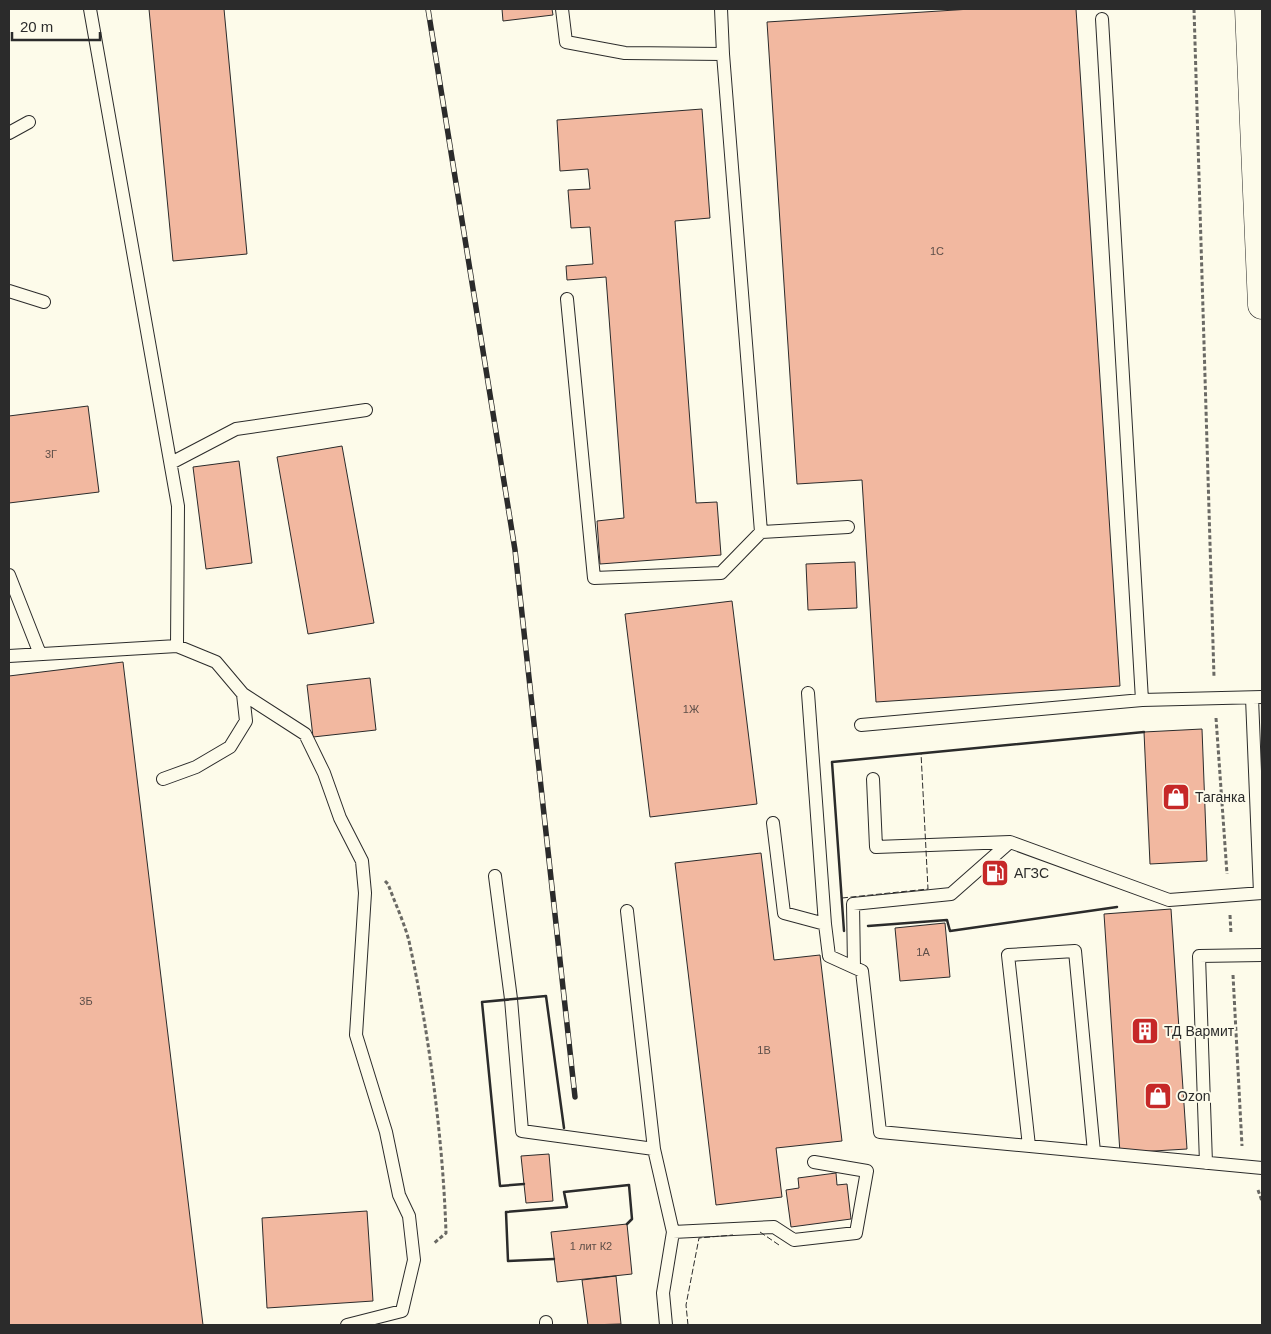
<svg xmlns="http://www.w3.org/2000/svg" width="1271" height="1334" viewBox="0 0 1271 1334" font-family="Arial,sans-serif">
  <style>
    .building { fill: #f2b8a0; stroke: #2b2b2b }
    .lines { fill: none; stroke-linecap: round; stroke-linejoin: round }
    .service-casing { stroke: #2b2b2b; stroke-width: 14 }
    .primary-casing { stroke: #2b2b2b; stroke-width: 29 }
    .path { stroke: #6a6964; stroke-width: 3; stroke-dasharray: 4 2.5; stroke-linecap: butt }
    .service { stroke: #fdfbea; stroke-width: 12 }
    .primary { stroke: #fdfbea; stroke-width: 28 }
    .rail-casing { stroke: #2b2b2b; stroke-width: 5.5 }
    .rail { stroke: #fdfbea; stroke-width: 4; stroke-dasharray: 11; stroke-linecap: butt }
    .fence { stroke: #2b2b2b; stroke-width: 1; stroke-dasharray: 6 2.5; stroke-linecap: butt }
    .wall { stroke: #2b2b2b; stroke-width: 2.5 }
    .labels { text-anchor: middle; stroke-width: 4; stroke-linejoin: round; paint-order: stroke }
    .number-label { font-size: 11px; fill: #5d4e48 }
    .poi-label { font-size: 14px; fill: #2b2b2b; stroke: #fdfbea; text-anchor: start }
  </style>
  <rect width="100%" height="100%" fill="#fdfbea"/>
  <path class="building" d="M149 9H224L247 254 173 261Z
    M502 9H552L553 15 503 21Z
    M971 9H1076L1120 686 876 702 862 480 797 484 767 22Z
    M702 109 710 218 675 221 696 503 717 502 721 555 600 564 597 521 624 518 606 277 567 280 566 266 593 264 590 227 571 228 568 190 590 189 588 169 560 171 557 120Z
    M88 406 99 492 9 503V416Z
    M342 446 374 623 308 634 277 457Z
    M239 461 252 563 206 569 193 467Z
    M855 562 857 608 808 610 806 564Z
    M732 601 757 804 650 817 625 614Z
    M123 662 203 1325H9V676Z
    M370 678 376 730 313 737 307 685Z
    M1202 729 1207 861 1150 864 1144 732Z
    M761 853 774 960 820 955 842 1141 776 1148 782 1197 716 1205 675 863Z
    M1171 909 1187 1149 1120 1153 1104 914Z
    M945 923 950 977 900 981 895 928Z
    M549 1154 553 1201 526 1203 521 1156Z
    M836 1173 837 1185 847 1184 851 1219 791 1227 786 1190 799 1188 798 1178Z
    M367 1211 373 1301 267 1308 262 1218Z
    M627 1224 632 1274 557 1282 551 1232Z
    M616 1276 621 1324 588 1325 582 1280Z"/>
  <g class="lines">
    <g class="service-casing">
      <path id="service" d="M90 9 178 506 177 646
        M562 9 566 42 625 53 723 54 761 532 848 527
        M721 9 723 54
        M1102 19 1142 700 1262 697
        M9 133 29 122
        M9 291 44 302
        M567 299 594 578 721 573 761 532
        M171 463 236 429 366 410
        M9 575 40 654
        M9 656 177 646 216 662 243 694 305 734 324 773 340 818 362 861 365 893 356 1035 386 1132 399 1195 409 1216 414 1260 402 1311 347 1325
        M808 693 825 924
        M1252 698 1260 893
        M861 725 1142 700
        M163 779 196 767 230 747 246 721 243 694
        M873 779 876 847 1010 842 1169 900 1262 893
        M773 823 784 913 825 924 829 956 862 971 880 1132 1262 1168
        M495 876 511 999 522 1131 654 1149
        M627 911 654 1149 673 1232 663 1293 666 1325
        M854 967 853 904 951 894 1010 842
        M1029 1146 1008 955 1075 951 1094 1152
        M1206 1163 1199 956 1262 955
        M673 1232 774 1227 794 1240 856 1233 867 1171 814 1162
        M546 1322V1325"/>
    </g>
    <g class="primary-casing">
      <path id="primary" d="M1249 9 1262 305"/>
    </g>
    <path class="path" d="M1194 9 1214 677
      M1216 718 1227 874
      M385 881 388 884C395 903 404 922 409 941 429 1033 443 1139 446 1233L433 1244
      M1230 915 1231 934
      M1233 975 1242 1146
      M1258 1190 1262 1201"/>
    <use href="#service" class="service"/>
    <use href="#primary" class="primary"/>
    <g class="rail-casing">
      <path id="rail" d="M428 9 515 550 575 1097"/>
    </g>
    <use href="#rail" class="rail"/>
    <path class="fence" d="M842 898 928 889 921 753
      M760 1232 779 1245
      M688 1325 686 1305 699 1238 733 1235"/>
    <path class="wall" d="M868 926 947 920 950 931 1117 907
      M844 931 832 762 1144 732
      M524 1184 500 1186 482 1002 546 996 564 1128
      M554 1259 508 1261 506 1212 567 1207 564 1192 629 1185 632 1219 627 1224"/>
  </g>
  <defs>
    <g id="shop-square" transform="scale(1.4375)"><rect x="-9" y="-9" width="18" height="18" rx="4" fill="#c62828" stroke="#fdfbea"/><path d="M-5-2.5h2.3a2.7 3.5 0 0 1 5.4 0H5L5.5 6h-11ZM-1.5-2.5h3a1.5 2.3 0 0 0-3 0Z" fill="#fff"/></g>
    <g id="fuel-square" transform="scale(1.4375)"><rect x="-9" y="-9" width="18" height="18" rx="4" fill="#c62828" stroke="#fdfbea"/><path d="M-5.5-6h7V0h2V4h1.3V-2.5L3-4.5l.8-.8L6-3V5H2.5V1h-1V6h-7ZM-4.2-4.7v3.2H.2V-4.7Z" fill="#fff"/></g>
    <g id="building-square" transform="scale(1.4375)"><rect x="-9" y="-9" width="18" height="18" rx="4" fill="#c62828" stroke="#fdfbea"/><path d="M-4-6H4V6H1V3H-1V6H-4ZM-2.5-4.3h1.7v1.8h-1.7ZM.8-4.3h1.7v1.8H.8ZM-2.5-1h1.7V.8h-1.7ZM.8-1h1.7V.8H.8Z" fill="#fff"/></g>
  </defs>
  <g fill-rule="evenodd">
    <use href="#shop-square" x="1176" y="797"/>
    <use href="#fuel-square" x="995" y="873"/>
    <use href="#building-square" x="1145" y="1031"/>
    <use href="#shop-square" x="1158" y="1096"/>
  </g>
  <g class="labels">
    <g class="number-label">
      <text x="937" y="255">1С</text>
      <text x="51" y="458">3Г</text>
      <text x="691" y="713">1Ж</text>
      <text x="923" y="956">1А</text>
      <text x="86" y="1005">3Б</text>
      <text x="764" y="1054">1В</text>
      <text x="591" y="1250">1 лит К2</text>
    </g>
    <g class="poi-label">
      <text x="1195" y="802">Таганка</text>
      <text x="1014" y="878">АГЗС</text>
      <text x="1164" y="1036">ТД Вармит</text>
      <text x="1177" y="1101">Ozon</text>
    </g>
  </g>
  <rect width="1271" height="1334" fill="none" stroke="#2b2b2b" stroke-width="20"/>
  <path d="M12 32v8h88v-8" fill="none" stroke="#2b2b2b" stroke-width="2.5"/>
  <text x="20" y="32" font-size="15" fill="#2b2b2b" stroke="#fdfbea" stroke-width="4" paint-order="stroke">20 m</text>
</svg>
